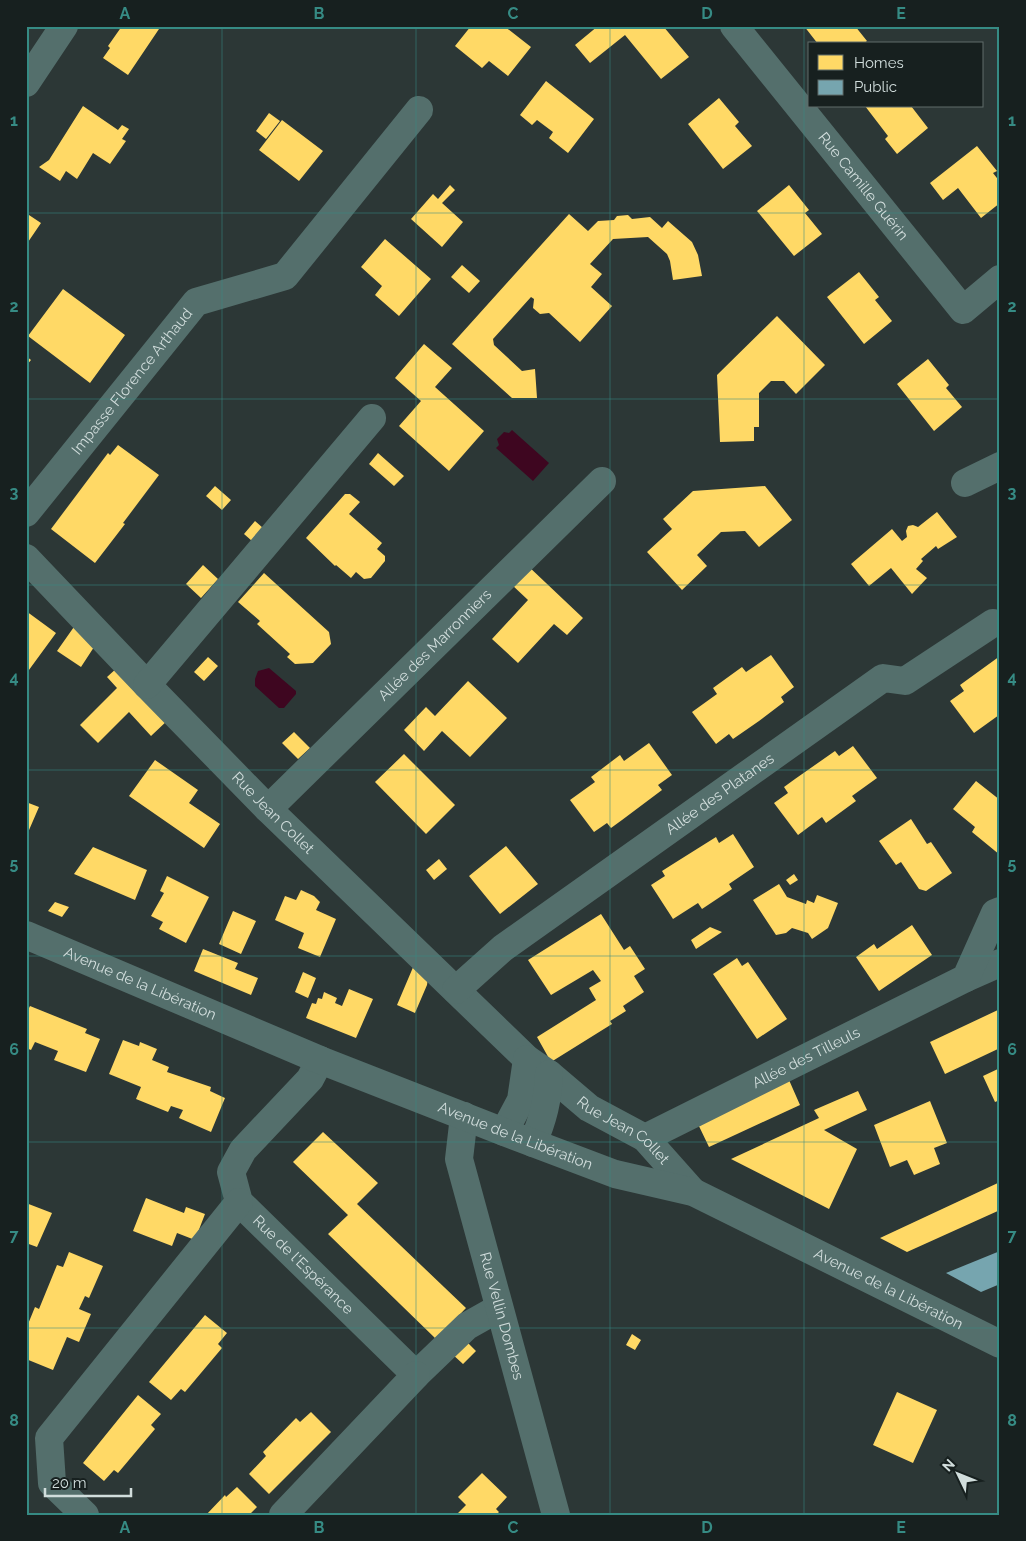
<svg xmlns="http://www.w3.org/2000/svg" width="1026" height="1541" viewBox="0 0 1026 1541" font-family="Raleway,sans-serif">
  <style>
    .water { fill: #3e0620 }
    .homes { fill: #ffd966 }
    .public { fill: #76a5af }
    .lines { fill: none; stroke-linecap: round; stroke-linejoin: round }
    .minor { stroke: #546f6c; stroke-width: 28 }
    .tertiary { stroke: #546f6c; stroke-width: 28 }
    .grid { fill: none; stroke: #368b84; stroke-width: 1; stroke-opacity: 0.55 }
    .labels { text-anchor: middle; stroke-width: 5; stroke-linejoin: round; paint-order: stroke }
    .street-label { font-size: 15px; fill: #d1dddc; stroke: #17201f }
    .neatline { fill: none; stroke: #368b84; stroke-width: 2 }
    .grid-label { font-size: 16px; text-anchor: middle; font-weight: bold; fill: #368b84 }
  </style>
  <rect width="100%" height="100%" fill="#2c3736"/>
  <path class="water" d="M512 430 549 463 533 481 496 448 499 445 497 439 504 432 509 433Z
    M269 668 296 691V694L284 708H279L255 686V679L258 671Z"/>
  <path class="homes" d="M122 26H155L159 29 128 75 103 58 110 48 108 46Z
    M471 26H504L531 47 508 76 489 61 482 68 455 46Z
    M598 26H663L689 57 661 79 625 35 590 63 575 45Z
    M804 26H855L867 41 863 44H818Z
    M546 81 594 119 568 153 549 138 553 132 537 120 532 125 520 115Z
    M719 98 739 122 735 126 752 146 723 169 688 124Z
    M83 106 118 130 122 125 129 129 122 139 126 141 110 164 93 153 77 179 66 171 60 181 39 167 49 160Z
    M865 106H911L928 128 897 154 885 139 888 136Z
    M269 113 280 121 266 139 256 131Z
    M282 120 323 151 299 181 259 150Z
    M977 146 997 171 993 173 1000 182V203L981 218 958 188 943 200 930 183Z
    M450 185 455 190 442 203 463 222 442 247 411 219 433 194 438 199Z
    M789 185 809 210 805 213 822 234 794 256 757 211Z
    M26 213 41 223 26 245Z
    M569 214 588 231 598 221 614 220 617 216 628 215 632 219 650 217 662 228 668 221 692 242 698 255 702 276 673 280 670 261 667 254 648 237 613 239 590 264 602 274 591 287 612 306 580 342 549 313 540 314 533 308 534 299 531 297 493 339 494 345 522 371 535 369 537 398H512L452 344Z
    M385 239 431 279 399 316 375 295 382 286 361 267Z
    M462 265 480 281 469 293 451 277Z
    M859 272 879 297 875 300 892 321 864 344 827 297Z
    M63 289 125 335 90 383 28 336Z
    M777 316 825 365 796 394 784 381H771L759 393V427H754V441L720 442 717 375Z
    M424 344 452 368 435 387 484 431 449 471 399 426 421 401 395 378Z
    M26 356 31 360 26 366Z
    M928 359 949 385 946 388 962 407 934 431 897 384Z
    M118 445 159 475 123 523 125 524 95 563 51 529 108 453 110 455Z
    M378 453 404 476 394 486 369 464Z
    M215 486 231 500 222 510 206 496Z
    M765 486 792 520 759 547 745 531 721 532 697 555 707 566 682 590 647 552 672 529 663 519 693 491Z
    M345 494H350L360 502 349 514 382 543 377 549 385 556V561L371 578 364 579 356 572 351 578 336 565 335 566 306 538Z
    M937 512 957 537 938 549 936 546 921 559 923 561 916 569 927 578 912 594 891 568 869 586 851 564 892 529 902 541 907 537 906 531 908 526 913 525 918 527Z
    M255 521 263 528 252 541 244 534Z
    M203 565 218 579 201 598 186 584Z
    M527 565 583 618 567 635 554 624 518 663 492 639 528 600 511 584Z
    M264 573 329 632 331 644 313 663 295 664 287 657 290 654 257 624 260 621 238 602Z
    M26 611 56 633 26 674Z
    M76 624 96 644 81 667 57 651Z
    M771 655 794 687 781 697 784 702 759 721 733 739 729 734 716 744 692 712 717 694 713 688 742 667 746 672Z
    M1000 656V717L999 715 974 733 950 701 964 691 960 685Z
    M208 657 218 666 204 681 194 672Z
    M118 667 169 719 151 736 129 712 98 743 80 725 117 688 107 677Z
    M468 681 507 718 470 757 442 731 424 751 404 730 426 707 435 716Z
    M294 732 310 748 298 759 282 743Z
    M649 743 672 775 658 785 662 790 622 820 611 828 607 823 594 832 570 800 595 782 591 777 620 755 624 761Z
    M853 746 877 778 852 796 856 801 826 823 822 817 798 835 774 803 788 793 784 787 795 779 835 751 839 756Z
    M404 754 455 805 426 834 375 782Z
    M155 760 198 790 189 803 220 824 204 848 129 796Z
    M976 781 1000 800V855L972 832 975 827 953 809Z
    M26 802 39 807 26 837Z
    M911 819 927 844 931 842 952 873 926 891 919 889 901 862 896 865 879 841Z
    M733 834 754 867 729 884 732 889 702 909 698 903 673 919 651 885 665 876 662 871 673 864 716 837 719 843Z
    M506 846 538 884 500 914 469 876Z
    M93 847 147 870 135 900 74 874Z
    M439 859 447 869 434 880 426 870Z
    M794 874 798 880 790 885 786 880Z
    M167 876 209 897 186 943 159 929 163 922 151 916 164 893 160 891Z
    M779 884 787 897 806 904 807 900 814 903 817 895 838 903 828 928 812 939 808 933 792 928 786 933 776 935 753 900Z
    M301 890 314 896 320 902 316 910 336 919 320 957 298 948 304 933 275 920 285 896 296 900Z
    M55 902 69 907 62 917 48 911Z
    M233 911 256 921 241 954 219 944Z
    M601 914 624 950 630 946 645 969 634 976 644 992 623 1006 626 1011 610 1021 612 1024 551 1062 537 1037 596 1000 589 988 601 981 593 970 551 995 528 960Z
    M912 925 932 955 879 991 856 957 874 944 877 949Z
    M710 927 722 932 696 949 691 940Z
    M203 949 238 963 235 969 258 978 251 995 194 971Z
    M737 958 742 966 748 962 787 1019 757 1039 713 974Z
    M414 965 428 978 427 985 415 1013 397 1005Z
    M303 972 316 978 308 998 295 992Z
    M349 989 373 999 356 1038 306 1018 312 1003 316 1004 318 998 322 999 324 992 337 998 335 1003 342 1006Z
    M30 1006 87 1029 85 1033 100 1039 86 1072 54 1060 58 1051 35 1042 31 1050 26 1048V1009L28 1010Z
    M1000 1009V1048L945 1074 930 1042Z
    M123 1040 139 1046 140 1042 157 1049 152 1060 169 1067 167 1072 211 1087 210 1091 225 1098 211 1132 179 1118 183 1110 171 1106 168 1112 136 1099 141 1087 109 1074Z
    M1000 1068V1100L995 1102 983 1076Z
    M789 1080 800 1105 709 1147 697 1122Z
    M858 1091 867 1110 824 1130 857 1149 829 1209 731 1159 819 1118 814 1110Z
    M930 1101 947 1143 934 1148 940 1164 914 1175 907 1160 890 1167 874 1125Z
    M323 1132 378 1183 357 1204 466 1308 436 1339 328 1234 348 1215 293 1162Z
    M1000 1182V1210L907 1252 880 1238Z
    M146 1198 184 1213 186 1207 205 1214 195 1240 177 1233 172 1246 133 1231Z
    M26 1203 52 1213 37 1247 26 1243Z
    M69 1252 103 1266 89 1298 85 1296 79 1309 91 1314 79 1342 67 1337 53 1370 26 1359V1329L35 1307 39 1309 57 1265 63 1267Z
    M205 1315 227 1333 218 1344 222 1348 185 1392 181 1389 171 1400 149 1382Z
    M632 1334 641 1340 635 1350 626 1345Z
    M464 1339 476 1351 463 1364 451 1353Z
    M897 1392 937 1410 913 1463 873 1445Z
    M138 1395 161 1414 151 1425 155 1429 118 1473 114 1470 104 1481 83 1463Z
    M311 1412 331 1432 269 1494 249 1474 266 1456 263 1452 296 1418 300 1422Z
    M482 1473 507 1497 496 1509 499 1512 496 1515H456L466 1505 458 1497Z
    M237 1487 257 1507 249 1515H206L225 1495 226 1497Z"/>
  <path class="public" d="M1000 1251V1284L981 1292 946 1273Z"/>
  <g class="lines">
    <g class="minor">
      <path id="s1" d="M734 26 963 310 1000 279"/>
      <path d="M26 83 64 26"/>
      <path d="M965 483 1000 466"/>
      <path id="s2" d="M26 513 196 302 285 276 419 110"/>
      <path id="s3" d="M26 558 147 685 268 809 527 1059 549 1074 589 1108 645 1138 693 1192"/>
      <path d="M147 685 372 418"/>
      <path id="s4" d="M268 809 602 481"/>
      <path d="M966 978 1000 963"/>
      <path id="s5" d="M456 990 503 948 883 678 905 681 993 623"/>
      <path id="s6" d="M320 1060 310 1079 243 1150 231 1172 239 1202 416 1375 467 1326 499 1308"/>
      <path id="s7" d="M464 1116 459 1159 556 1515"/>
      <path d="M504 1132 521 1100 527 1059"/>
      <path id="s8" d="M645 1138 966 978 995 913 1000 911"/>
      <path d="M533 1143C543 1119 548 1100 549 1074"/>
      <path d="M85 1515 52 1483 49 1438 239 1202"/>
      <path d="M283 1515 416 1375"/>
    </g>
    <path class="tertiary" id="s9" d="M26 935 320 1060 504 1132 615 1174 693 1192 1000 1344"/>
  </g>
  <path class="grid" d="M222 26V1515M416 26V1515M610 26V1515M804 26V1515M26 213H1000M26 399H1000M26 585H1000M26 770H1000M26 956H1000M26 1142H1000M26 1328H1000"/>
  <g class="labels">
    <g class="street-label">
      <text dy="5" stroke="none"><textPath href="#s1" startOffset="206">Rue Camille Guérin</textPath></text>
      <text dy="5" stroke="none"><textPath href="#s2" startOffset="169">Impasse Florence Arthaud</textPath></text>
      <text dy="5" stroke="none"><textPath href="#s4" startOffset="234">Allée des Marronniers</textPath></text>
      <text dy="5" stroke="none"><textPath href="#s5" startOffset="329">Allée des Platanes</textPath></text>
      <text dy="5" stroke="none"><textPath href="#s3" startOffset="355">Rue Jean Collet</textPath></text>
      <text dy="5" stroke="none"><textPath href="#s9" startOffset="124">Avenue de la Libération</textPath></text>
      <text dy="5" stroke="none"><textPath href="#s8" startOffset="180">Allée des Tilleuls</textPath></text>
      <text dy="5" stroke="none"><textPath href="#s3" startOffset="829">Rue Jean Collet</textPath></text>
      <text dy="5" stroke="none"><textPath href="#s9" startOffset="529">Avenue de la Libération</textPath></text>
      <text dy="5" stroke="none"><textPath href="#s6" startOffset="265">Rue de l'Espérance</textPath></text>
      <text dy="5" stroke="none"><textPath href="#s9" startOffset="934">Avenue de la Libération</textPath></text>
      <text dy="5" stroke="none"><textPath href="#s7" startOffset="206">Rue Vellin Dombes</textPath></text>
    </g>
  </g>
  <rect width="1026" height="1541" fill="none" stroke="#17201f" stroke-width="55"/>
  <rect x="808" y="42" width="175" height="65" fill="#17201f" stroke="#616c6b"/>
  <rect x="818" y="55" width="25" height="15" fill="#ffd966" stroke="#616c6b"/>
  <text x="854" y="68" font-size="15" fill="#d1dddc">Homes</text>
  <rect x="818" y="80" width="25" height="15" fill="#76a5af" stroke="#616c6b"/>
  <text x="854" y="92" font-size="15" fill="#d1dddc">Public</text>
  <g transform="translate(958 1474) rotate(313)" stroke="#17201f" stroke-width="4" paint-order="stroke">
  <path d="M0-4L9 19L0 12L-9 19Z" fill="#d1dddc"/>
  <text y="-8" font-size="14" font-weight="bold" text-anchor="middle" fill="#d1dddc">N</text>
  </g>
  <path d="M45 1488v8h86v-8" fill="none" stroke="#d1dddc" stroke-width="2.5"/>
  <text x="52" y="1488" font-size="15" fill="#d1dddc" stroke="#17201f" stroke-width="4" paint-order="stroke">20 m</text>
  <rect x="28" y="28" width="970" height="1486" class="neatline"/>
  <g class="grid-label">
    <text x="125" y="19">A</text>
    <text x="319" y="19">B</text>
    <text x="513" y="19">C</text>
    <text x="707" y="19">D</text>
    <text x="901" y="19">E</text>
    <text x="14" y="126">1</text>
    <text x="1012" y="126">1</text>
    <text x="14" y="312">2</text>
    <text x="1012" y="312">2</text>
    <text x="14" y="498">3</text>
    <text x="1012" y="498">3</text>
    <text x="14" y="683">4</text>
    <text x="1012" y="683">4</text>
    <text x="14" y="869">5</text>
    <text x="1012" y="869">5</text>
    <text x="14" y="1055">6</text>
    <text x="1012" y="1055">6</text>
    <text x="14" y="1241">7</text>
    <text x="1012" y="1241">7</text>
    <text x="14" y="1426">8</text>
    <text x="1012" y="1426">8</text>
    <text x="125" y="1533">A</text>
    <text x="319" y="1533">B</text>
    <text x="513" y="1533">C</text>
    <text x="707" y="1533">D</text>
    <text x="901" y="1533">E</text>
  </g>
</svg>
